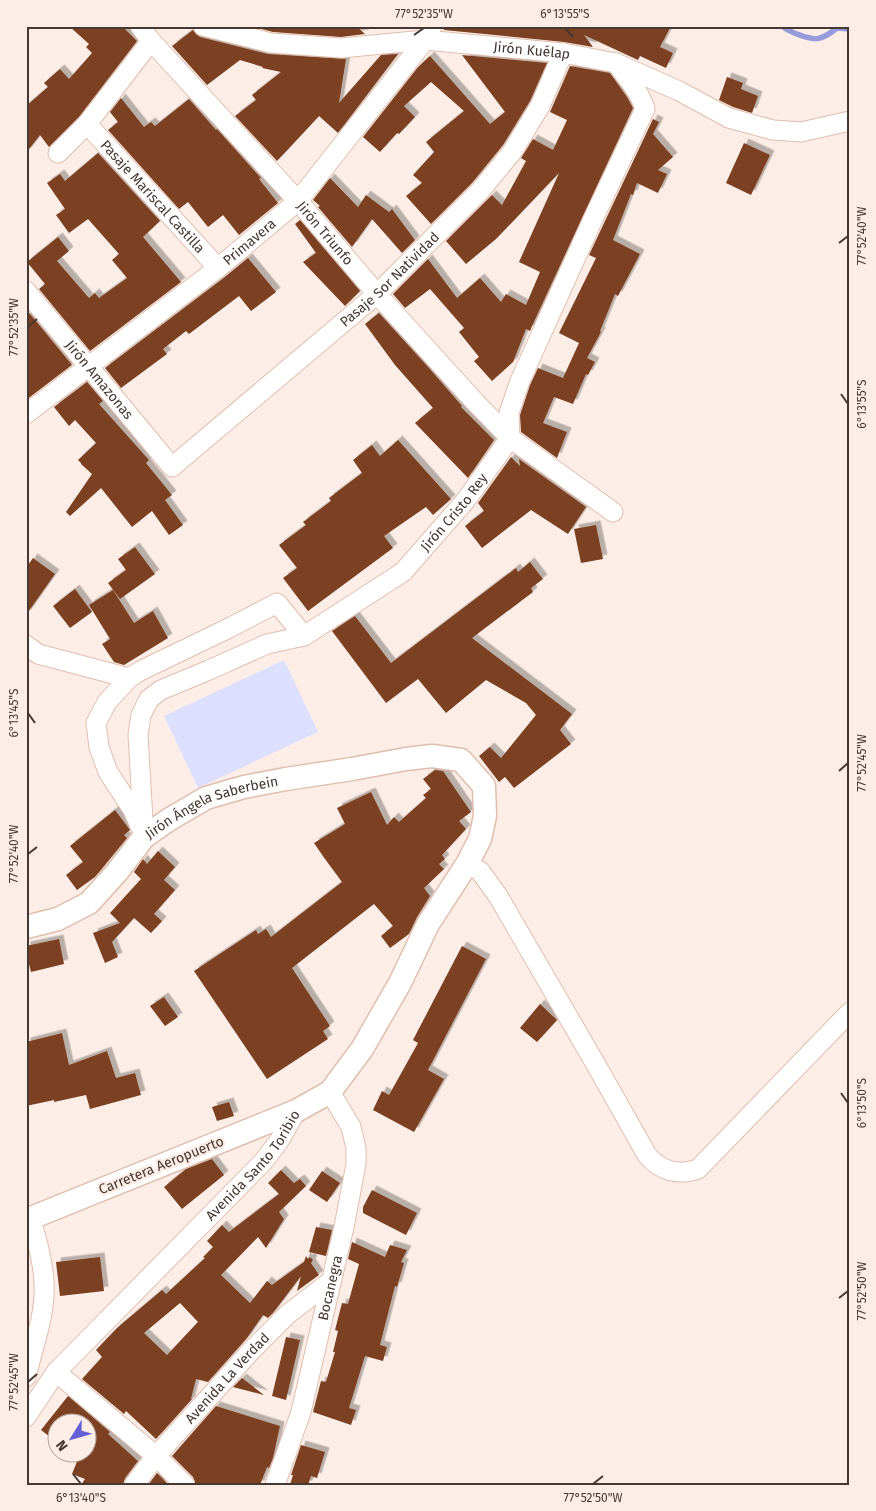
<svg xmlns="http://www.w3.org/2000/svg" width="876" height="1511" viewBox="0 0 876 1511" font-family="'Fira Sans',sans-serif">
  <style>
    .pitch { fill: #dcdffe }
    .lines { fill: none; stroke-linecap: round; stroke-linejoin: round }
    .stream { stroke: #979bdb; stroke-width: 5.5 }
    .building { fill: #7b3f20; fill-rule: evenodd; filter: url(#shadow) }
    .minor-casing { stroke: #e0beae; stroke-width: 21 }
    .major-casing { stroke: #e0beae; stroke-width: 25 }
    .minor { stroke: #fff; stroke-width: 19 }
    .major { stroke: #fff; stroke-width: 22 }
    .ticks { fill: none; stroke: #453731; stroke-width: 2 }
    .labels { text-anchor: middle; stroke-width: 5; stroke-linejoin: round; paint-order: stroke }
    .street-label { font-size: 14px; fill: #453731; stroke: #fceee7 }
    .neatline { fill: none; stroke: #453731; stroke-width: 2 }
    .ticks-label { font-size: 12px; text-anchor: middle; fill: #453731 }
  </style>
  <defs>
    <filter id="shadow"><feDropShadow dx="4.5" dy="-4.5" stdDeviation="0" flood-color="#0004"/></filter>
  </defs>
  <rect width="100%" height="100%" fill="#fceee7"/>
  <path class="pitch" d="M284 660 318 732 198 788 164 716Z"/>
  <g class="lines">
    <path class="stream" d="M782 26C789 32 812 41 820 38 827 36 832 32 837 28L850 29"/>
  </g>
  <path class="building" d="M69 26H122L137 41 79 117 49 147 40 135 26 153V106L48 87 44 83 60 69 69 79 92 53 86 47 89 44Z
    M250 26H356L365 34 341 37 273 32Z
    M443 26H671L660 47 673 53 666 68 640 56 638 60 584 35 593 47 564 42 444 30Z
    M193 30 196 34 200 37 268 54 346 59 339 103 381 55 398 54 338 133 319 116 277 161 235 116 256 100 252 95 281 72 262 68 263 67 240 60 207 85 172 46Z
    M462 55 547 63 530 101 503 145 472 183 431 224 406 196 422 183 413 175 434 152 426 142 464 111 431 82 404 106 415 117 399 134 397 133 380 152 363 137 418 67 430 56 490 124 505 112Z
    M570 66 610 73 627 97 633 108 532 326 530 331 526 329 513 362 492 381 474 361 479 357 459 332 464 328 430 289 405 308 393 294 428 259 457 298 480 278 501 302 506 294 526 305 540 272 519 262 559 173 496 239 466 264 446 241 492 195 502 205 526 161 521 158 533 139 553 150 567 120 550 112Z
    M727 77 743 83 741 89 758 96 752 113 733 107 719 100Z
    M121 98 144 127 151 122 155 126 189 99 216 130 217 129 261 178 259 179 278 203 239 235 223 215 208 227 188 202 179 209 108 130 118 122 110 112Z
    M653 119 659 122 653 134 673 157 658 170 667 174 658 193 637 183 633 195 631 194 613 240 640 254 618 296 615 294 600 331 601 332 587 358 595 362 588 375 586 374 573 404 554 397 543 423 567 432 557 458 521 432 520 415 530 385 538 368 563 378 579 343 559 333 596 258 589 255Z
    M744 143 770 155 751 195 726 183Z
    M98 153 160 221 143 237 181 282 90 351 39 289 45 284 27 262 58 237 69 251 57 261 89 298 95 293 99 298 127 278 112 260 119 254 88 219 69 233 56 215 65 209 47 183 60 174 65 181Z
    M330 178 358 207 366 195 389 212 392 209 415 240 402 253 372 219 352 247 318 207 320 206 313 200Z
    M300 220 360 291 345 306 303 262 316 253 295 224Z
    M248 258 276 292 251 311 239 296 189 334 186 331 163 349 167 354 121 388 105 368 225 277Z
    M26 309 72 365 26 400Z
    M379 313 429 368 462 406 461 407 494 440 468 478 415 423 433 408 395 365 365 324Z
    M87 382 103 401 99 404 149 460 146 463 172 495 165 500 183 525 169 535 152 511 132 527 101 488 70 516 66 512 92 474 81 464V463L78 460 96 443 75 420 69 426 54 407Z
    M398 440 451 499 433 515 426 507 384 536 393 548 308 611 283 578 297 568 279 545 306 525 303 522 331 501 329 498 362 473 353 460 372 445 380 456Z
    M511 457 520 466 519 459 586 507 568 534 531 510 482 548 465 526 484 511 478 503Z
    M596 525 603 559 581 563 574 529Z
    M135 547 155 574 120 599 108 583 126 570 118 559Z
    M33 558 55 574 26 615V568Z
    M530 562 543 579 531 588 533 592 472 638 572 714 560 730 571 744 514 788 505 777 499 782 479 756 490 747 501 758 536 715 526 703 486 680 446 713 418 679 386 703 332 631 355 616 391 663 516 568 518 572Z
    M75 589 92 612 70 628 53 606Z
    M113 590 134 623 153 611 168 638 124 665 114 662 102 644 110 639 89 605Z
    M435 770 443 771 471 812 459 821 466 829 442 855 445 859 439 864 444 869 424 888 430 896 417 917 409 934 390 948 381 936 393 926 374 904 292 968 330 1026 323 1031 328 1039 267 1079 194 971 256 930 258 934 266 929 271 937 342 882 325 859 314 843 345 824 337 808 371 792 387 825 394 817 399 822 426 798 423 795 431 789 423 779Z
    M115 810 130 830 124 835 127 838 95 877 77 890 66 875 83 862 70 846Z
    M158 851 175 867 164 880 175 890 154 914 162 921 151 933 134 918 112 942 118 957 105 963 93 933 120 923 110 913 141 879 134 872 143 859 147 864Z
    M59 939 64 964 31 972 26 952V946Z
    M462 946 486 959 428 1070 444 1079 414 1132 373 1110 382 1091 389 1095 418 1043 413 1040Z
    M164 997 178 1017 165 1026 150 1006Z
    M540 1004 557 1020 537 1042 520 1028Z
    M62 1033 69 1065 107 1051 116 1078 135 1073 141 1095 90 1109 86 1095 54 1102V1100L26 1106V1042Z
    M229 1102 234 1116 217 1121 212 1107Z
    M212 1159 224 1175 182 1209 164 1187 186 1169Z
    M281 1170 294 1183 300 1179 306 1186 279 1212 284 1219 266 1248 258 1237 221 1275 250 1303 267 1281 272 1285 304 1262 306 1256 308 1259 310 1257 313 1260 311 1263 319 1275 297 1291 301 1276 273 1313 268 1318 263 1315 247 1338 208 1382 196 1379 191 1399H192L156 1439 126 1411 124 1414 82 1379 102 1357 96 1350 117 1328 162 1290 166 1294 205 1258 203 1257 213 1247 207 1241 222 1225 229 1232 279 1194 268 1183ZM180 1303 198 1322 167 1355 144 1333Z
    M322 1171 340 1183 327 1202 309 1190Z
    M372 1190 417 1213 406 1235 363 1213V1207Z
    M316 1227 332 1230 326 1256 309 1252Z
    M352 1242 385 1257 390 1245 407 1250 401 1262 404 1263 397 1287 395 1286 380 1345 387 1347 383 1361 365 1356 349 1408 356 1410 351 1425 313 1412 321 1381 326 1382 335 1352H333L338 1331 335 1330 342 1303 348 1304 359 1264 348 1259Z
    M100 1257 104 1291 60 1296 56 1262Z
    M286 1337 300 1340 286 1400 272 1396Z
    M242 1378 264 1395 233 1387Z
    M68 1396 110 1432 108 1434 138 1461 125 1478 123 1485H81L85 1479 72 1474 80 1454H88V1424H58V1443L41 1430Z
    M216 1406 280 1426 273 1458 269 1468 267 1467 260 1485H196L193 1477 172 1456Z
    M301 1445 325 1452 317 1478 311 1476 308 1485H290L293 1475H291Z
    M157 1473 169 1485H148Z"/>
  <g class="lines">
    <g class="minor-casing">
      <g id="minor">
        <path id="s1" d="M140 26 151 41 298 201 377 294 475 402 510 438 613 512"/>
        <path id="s2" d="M203 26 271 43 341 48 425 40 563 53 616 63 679 91 729 118 773 130 801 132 850 121"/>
        <path id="s3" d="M87 124 218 268"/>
        <path d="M58 153 87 124 151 41"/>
        <path id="s4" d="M26 291 172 467 377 294 480 191 512 152 540 106 563 53"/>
        <path id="s5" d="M26 414 218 268 298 201 425 40 432 26"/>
        <path d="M26 645 38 654 129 678"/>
        <path d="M140 826 133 810 108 772 99 747 96 723 107 702 129 678 140 671 229 628 277 603 304 636"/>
        <path id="s6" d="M144 837 138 735 141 715 149 699 161 690 209 670 267 644 304 636 403 572 466 500 510 438 509 413 520 381 594 217 645 109C640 92 627 78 616 63"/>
        <path d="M467 864 480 871 498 896 595 1063 647 1155C660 1171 678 1176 698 1169L850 1012"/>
        <path d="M56 1372 156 1456 185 1485"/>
        <path d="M26 1377C33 1346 46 1315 44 1282 43 1260 37 1239 30 1218"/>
        <path id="s7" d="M26 1417 56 1372 263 1162 279 1141 296 1111"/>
        <path id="s8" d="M134 1485 156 1456 250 1352 288 1314 331 1281"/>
        <path id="s9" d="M275 1485 301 1412 344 1227 356 1164V1148L351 1127 330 1092"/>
      </g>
    </g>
    <g class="major-casing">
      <g id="major">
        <path id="s10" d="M26 927 58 919 89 903 117 872 144 837 170 819 206 798 244 787 286 779 352 769 406 759 432 756 461 760 484 786 485 816 480 839 467 864 428 924 400 983 362 1049 330 1092 296 1111 26 1220"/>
      </g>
    </g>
    <use href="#minor" class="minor"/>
    <use href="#major" class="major"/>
  </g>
  <path class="ticks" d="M565 28 573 37M414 35 424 28M839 243 848 236M28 327 37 319M841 394 848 404M28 713 35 723M839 771 848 763M28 854 37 847M841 1093 848 1103M839 1298 848 1291M28 1382 37 1374M73 1474 81 1484M593 1484 603 1476"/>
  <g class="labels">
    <g class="street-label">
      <text dy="5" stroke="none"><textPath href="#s2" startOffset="332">Jirón Kuélap</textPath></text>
      <text dy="5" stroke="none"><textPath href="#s3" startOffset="98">Pasaje Mariscal Castilla</textPath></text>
      <text dy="5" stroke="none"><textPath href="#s1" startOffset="278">Jirón Triunfo</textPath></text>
      <text dy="5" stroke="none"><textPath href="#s5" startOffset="282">Primavera</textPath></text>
      <text dy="5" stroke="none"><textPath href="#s4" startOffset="516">Pasaje Sor Natividad</textPath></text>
      <text dy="5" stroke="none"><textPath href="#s4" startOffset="115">Jirón Amazonas</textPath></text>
      <text dy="5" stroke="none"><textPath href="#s6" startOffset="505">Jirón Cristo Rey</textPath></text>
      <text dy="5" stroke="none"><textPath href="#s10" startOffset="229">Jirón Ángela Saberbein</textPath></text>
      <text transform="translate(161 1165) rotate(-22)" y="5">Carretera Aeropuerto</text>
      <text dy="5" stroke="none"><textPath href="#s7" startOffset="340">Avenida Santo Toribio</textPath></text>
      <text dy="5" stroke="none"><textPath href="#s9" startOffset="205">Bocanegra</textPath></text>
      <text dy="5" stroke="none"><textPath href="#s8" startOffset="142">Avenida La Verdad</textPath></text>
    </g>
  </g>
  <rect width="876" height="1511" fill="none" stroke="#fceee7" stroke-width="55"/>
  <g transform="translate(72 1438) rotate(233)"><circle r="24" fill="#fceee7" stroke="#b3a59e"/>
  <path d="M0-4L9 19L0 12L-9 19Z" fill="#655fd8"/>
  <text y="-8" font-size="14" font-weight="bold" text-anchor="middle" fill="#453731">N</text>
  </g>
  <rect x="28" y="28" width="820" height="1456" class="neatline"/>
  <g class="ticks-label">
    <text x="424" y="18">77°52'35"W</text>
    <text x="565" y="18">6°13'55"S</text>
    <text transform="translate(862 236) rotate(-90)" y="4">77°52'40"W</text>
    <text transform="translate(14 327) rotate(-90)" y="4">77°52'35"W</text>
    <text transform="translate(862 404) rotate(-90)" y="4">6°13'55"S</text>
    <text transform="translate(14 713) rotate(-90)" y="4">6°13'45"S</text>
    <text transform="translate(862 763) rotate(-90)" y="4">77°52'45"W</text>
    <text transform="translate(14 854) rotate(-90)" y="4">77°52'40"W</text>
    <text transform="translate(862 1103) rotate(-90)" y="4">6°13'50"S</text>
    <text transform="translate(862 1291) rotate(-90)" y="4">77°52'50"W</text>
    <text transform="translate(14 1382) rotate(-90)" y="4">77°52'45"W</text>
    <text x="81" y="1502">6°13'40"S</text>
    <text x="593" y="1502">77°52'50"W</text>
  </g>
</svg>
